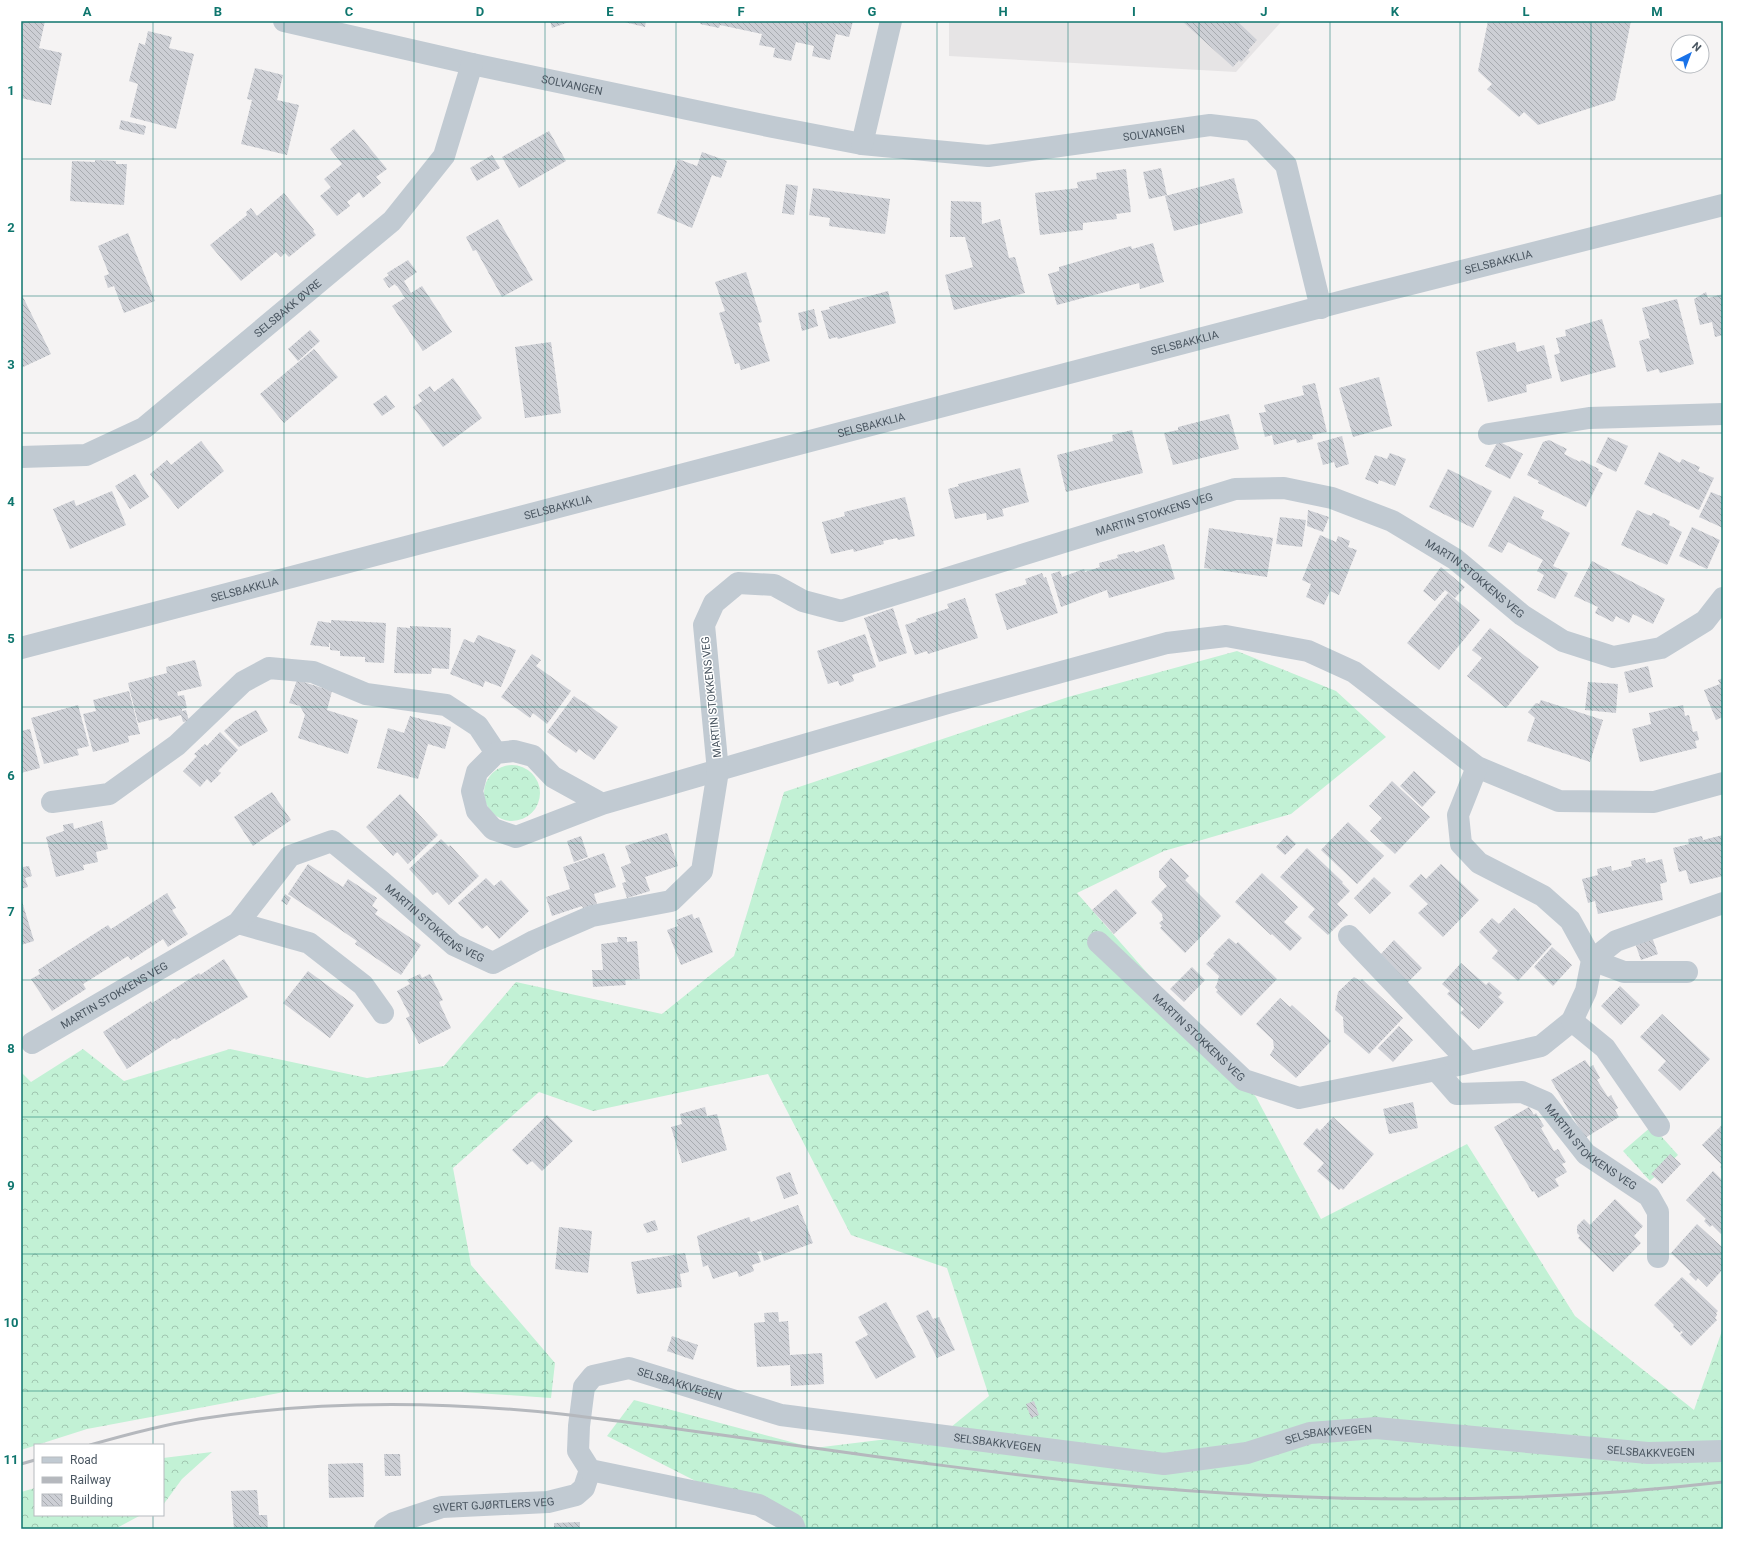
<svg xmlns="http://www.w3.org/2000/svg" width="1744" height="1550" viewBox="0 0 1744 1550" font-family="Roboto,sans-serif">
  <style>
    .education { fill: #e6e4e5 }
    .forest { fill: url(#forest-crowns) }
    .building { fill: url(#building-back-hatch) }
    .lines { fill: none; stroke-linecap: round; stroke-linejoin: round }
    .minor { stroke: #c1cad2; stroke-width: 22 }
    .tertiary { stroke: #c1cad2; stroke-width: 22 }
    .rail { stroke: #b5b8bd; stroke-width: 3 }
    .grid { fill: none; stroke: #0f766e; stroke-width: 1; stroke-opacity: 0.55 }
    .labels { text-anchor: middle; stroke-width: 3; stroke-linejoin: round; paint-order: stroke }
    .street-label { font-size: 11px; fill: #4a5661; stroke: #fff }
    .neatline { fill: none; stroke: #0f766e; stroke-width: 1.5 }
    .grid-label { font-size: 13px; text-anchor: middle; font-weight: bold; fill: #0f766e }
  </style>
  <defs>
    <pattern id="forest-crowns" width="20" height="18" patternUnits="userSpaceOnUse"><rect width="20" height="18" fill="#c2f1d5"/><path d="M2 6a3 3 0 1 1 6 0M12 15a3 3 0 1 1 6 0" fill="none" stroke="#a0c6b0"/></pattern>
    <pattern id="building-back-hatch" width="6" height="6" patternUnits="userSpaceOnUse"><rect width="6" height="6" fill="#cdcfd5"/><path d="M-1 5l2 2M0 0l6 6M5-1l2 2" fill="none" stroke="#a8abb0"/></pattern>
  </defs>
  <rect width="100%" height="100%" fill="#f5f3f3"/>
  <path class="education" d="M949 21H1282L1236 72 949 56Z"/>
  <path class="forest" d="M1237 651 1336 691 1386 737 1291 814 1164 851 1077 893 1256 1097 1321 1219 1467 1144 1575 1316 1694 1410 1723 1328V1529H790L607 1436 634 1400 814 1448 945 1432 989 1396 947 1268 851 1235 768 1074 593 1111 539 1092 453 1168 471 1265 555 1363 551 1398 462 1392H284L87 1429 21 1450V1072L31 1082 83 1049 124 1081 230 1049 367 1078 444 1066 516 982 662 1014 734 956 784 792 1068 697Z
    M484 793a28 28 0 1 1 56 0a28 28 0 1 1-56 0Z
    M1652 1126 1678 1155 1650 1181 1623 1151Z
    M212 1452 182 1479 163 1505V1458Z
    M35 1488V1515H141L115 1529H21V1492Z"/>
  <path class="building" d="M21 21H45L39 48 62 53 51 105 21 98Z
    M550 21H572L552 28Z
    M620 21H646L645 27Z
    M701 21H853L849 37 836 34 830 60 812 56 814 46 796 42 791 61 773 57 775 48 759 45 762 34 720 25 719 28 700 24Z
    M1182 21H1237L1257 40 1248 50 1250 52 1241 62 1239 60 1233 67Z
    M1488 21H1631L1615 100 1538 125 1524 112 1519 117 1487 89 1492 84 1478 71Z
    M148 31 172 37 169 48 194 54 176 129 130 117 138 84 129 81 139 43 145 45Z
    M255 68 283 75 277 100 299 105 287 155 241 144 252 100 247 99Z
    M121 120 146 126 144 135 119 129Z
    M354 129 387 169 376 177 381 183 363 198 359 192 347 202 350 206 337 216 320 196 331 187 324 179 342 164 330 149Z
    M549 131 566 161 519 188 502 157Z
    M702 152 727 161 721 178 712 175 692 228 657 213 678 159 697 166Z
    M492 155 500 168 477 181 470 168Z
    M95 160 116 161V164H127L124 205 70 201 72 161 95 162Z
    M1161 168 1167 195 1149 199 1143 172Z
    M1126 169 1131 212 1116 214 1117 219 1083 223V230L1040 235 1035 193 1078 188 1077 182 1097 179 1096 173Z
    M1234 178 1243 213 1174 231 1165 196Z
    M786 184 798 186 794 215 782 213Z
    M813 188 890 199 885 234 829 226 830 218 809 215Z
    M284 193 314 230 313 231 316 235 289 257 285 253 281 257 276 252 241 281 210 245 247 215 246 212 251 208 257 216Z
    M951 201 981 202 982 224 1000 219 1009 258 1015 257 1025 293 954 310 945 275 973 267 965 237H950Z
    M498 219 533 280 502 297 476 250 473 251 466 237Z
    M128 233 155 301 124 313 114 286 108 288 104 276 109 274 98 246Z
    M1153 243 1164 282 1140 289 1139 283 1057 305 1048 274 1059 271V267L1131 246 1132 249Z
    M408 260 417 272 404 281 411 293 422 286 452 332 423 351 392 306 405 298 397 286H396L395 284 389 288 383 279 389 275 387 273Z
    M746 272 762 322 758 323 770 361 741 370 739 363 735 364 719 313 725 311 715 282Z
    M888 291 896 323 838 339 837 337 829 339 821 311 830 309 829 307Z
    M1706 292 1708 298 1723 294V335L1715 337 1712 322 1700 325 1694 299Z
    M21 293 51 354 21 368Z
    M1677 299 1694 364 1660 373 1658 369 1647 372 1639 341 1649 338 1651 342 1642 308Z
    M814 309 818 326 802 331 798 313Z
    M1602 319 1616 367 1561 382 1554 355 1560 353 1556 338 1566 336 1565 330Z
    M310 330 320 341 298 361 288 349Z
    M551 342 561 413 525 418 515 347Z
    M1515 342 1517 352 1544 345 1552 378 1526 385 1527 392 1488 402 1476 352Z
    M314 349 338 377 284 423 260 394Z
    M1379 377 1392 426 1353 437 1339 388Z
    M453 378 482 418 443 447 413 407 422 401 418 395 430 386 434 392Z
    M1315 383 1327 432 1312 435 1313 439 1297 443 1296 439 1274 445 1272 435 1265 437 1259 413 1266 412 1264 405 1304 395 1302 386Z
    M386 395 395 407 382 416 373 404Z
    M1229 414 1239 449 1173 465 1164 433 1178 430V427Z
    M1132 430 1143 473 1066 492 1057 455 1113 441 1112 435Z
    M1342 436 1349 464 1336 468 1334 462 1323 465 1317 443Z
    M1608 437 1628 446 1616 472 1596 462Z
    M1549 440 1567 449 1564 454 1580 462 1581 460 1599 469 1598 471 1603 473 1586 507 1538 483 1539 481 1527 475 1543 442Z
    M201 441 224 471 178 509 150 474 167 460 171 465Z
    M1498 441 1523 454 1510 479 1485 466Z
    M1659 452 1680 463 1682 459 1700 467 1698 471 1714 478 1699 510 1644 484Z
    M1390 453 1406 459 1395 486 1379 480 1378 484 1365 479 1375 455 1387 459Z
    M1020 468 1029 502 1002 509 1004 516 987 520 986 513 955 519 948 489 959 486 958 484Z
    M1448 469 1492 491 1473 528 1429 507Z
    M135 474 149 497 130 509 115 486Z
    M112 491 126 525 70 549 53 509 74 500 76 506Z
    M1711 492 1723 497V528L1699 517Z
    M1514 496 1544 511 1541 518 1570 533 1553 566 1568 573 1555 599 1537 590 1544 575 1537 571 1543 560 1508 542 1502 553 1488 546Z
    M905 497 915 536 898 540 897 538 883 541 884 544 854 552 853 549 831 554 822 522 845 516 844 512Z
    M1308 510 1329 517 1323 532 1307 526Z
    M1637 510 1651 516 1653 513 1670 521 1669 525 1682 532 1667 565 1621 545Z
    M1280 517 1306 520 1302 547 1276 544Z
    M1692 527 1720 540 1707 569 1679 556Z
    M1209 528 1273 538 1267 577 1204 568Z
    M1320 535 1336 542 1338 536 1350 541 1348 547 1357 550 1339 595 1330 591 1324 605 1306 597 1311 584 1302 580Z
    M1164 544 1175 579 1109 598 1107 590 1061 607 1051 574 1060 571 1062 577 1084 569 1085 572 1100 567 1099 563 1118 558 1117 555 1134 551 1135 553Z
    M1592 561 1665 599 1653 624 1633 614 1629 623 1616 616 1613 622 1595 613 1598 607 1574 596Z
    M1441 567 1465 587 1455 598 1445 590 1435 601 1423 591Z
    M1042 573 1044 578 1046 577 1058 613 1007 630 995 594 1027 584 1025 579Z
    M1448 593 1480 620 1439 670 1407 643Z
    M965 598 978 638 928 654 927 651 915 655 905 625 917 621 916 619 949 608 947 604Z
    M893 608 907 653 879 662 864 618Z
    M331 620 386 623 384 663 365 662V657L340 656V651L330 650V643H329V647L310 645 318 621 331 623Z
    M410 626 451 628 449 669 432 668 431 674 394 673 397 627 410 628Z
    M1490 628 1539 667 1506 708 1467 676 1482 658 1472 650Z
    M865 634 876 667 852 675 854 681 840 686 838 681 828 684 817 651Z
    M478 635 516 650 501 687 485 681 483 687 450 674 464 639 474 643Z
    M532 654 541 660 536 666 571 691 547 724 533 713 530 718 501 697Z
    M195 660 202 686 177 692 178 696 184 695 187 708 182 709V711L186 710 189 721 183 722 181 715 159 721 158 718 138 723 128 683 167 673 166 667Z
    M1648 666 1653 687 1629 693 1624 672Z
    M1723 678V717L1716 720 1704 690 1720 684 1718 680Z
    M297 680 332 691 327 710 358 720 348 754 298 738 305 715 300 706 289 703Z
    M1588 682 1618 684 1616 713 1585 710Z
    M129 691 140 734 128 736 129 742 93 752 83 714 96 711 93 700Z
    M574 696 584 703V702L618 727 594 760 579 749 576 753 547 732Z
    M1541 700 1603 720 1590 762 1527 741 1535 718 1528 712 1536 703 1539 704Z
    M78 705 89 746 77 749 79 755 44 764 31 718Z
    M1683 705 1685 716 1689 715 1693 732 1697 731 1699 740 1695 741 1697 748 1640 762 1632 729 1651 724 1649 713Z
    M256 710 268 731 239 747 224 731 235 721Z
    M410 716 451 727 445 749 428 744 418 779 377 768 388 728 404 733Z
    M30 729 40 768 21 773V731Z
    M220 732 238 750 218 771 221 773 211 783 207 779 200 787 183 771 197 756 194 754 205 744 207 746Z
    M1414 771 1436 792 1422 807 1400 786Z
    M1392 781 1430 817 1395 854 1370 831 1382 818 1369 806Z
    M272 792 291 820 253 846 234 817Z
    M400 794 438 835 408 864 397 852 393 856 366 827Z
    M102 821 108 849 96 852 98 862 83 865 84 870 56 877 46 837 64 831 63 825 73 823 74 829Z
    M1348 822 1384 856 1357 884 1321 850Z
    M667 833 678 866 645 877 650 891 627 898 622 883 626 882 621 867 631 863 625 846Z
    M1287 835 1296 844 1285 855 1276 847Z
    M1723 835V876L1690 884 1686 870 1679 872 1673 848 1689 844 1688 839 1702 836 1703 840Z
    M581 836 588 857 574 862 567 841Z
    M441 839 449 847 450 845 479 876 449 905 437 892 433 895 409 869Z
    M1307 848 1343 882 1342 883 1350 891 1337 904 1348 915 1328 935 1308 917 1315 909 1280 877Z
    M604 853 616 887 594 894 597 904 583 908 582 906 552 916 546 897 570 889 563 867Z
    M1171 858 1189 876 1185 880 1221 916 1185 953 1160 928 1162 926 1159 923 1163 920 1162 914 1151 902 1167 886 1159 877V871Z
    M1645 858 1646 863 1662 859 1667 882 1660 884 1663 900 1598 914 1595 901 1588 903 1582 879 1598 875 1597 869 1611 866 1612 871 1632 866 1631 861Z
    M21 863 23 867 29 866 32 876 25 878 28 887 21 889Z
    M308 864 343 887 348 879 377 898 372 906 378 910 375 914 421 945 401 975 355 944 357 941 288 894Z
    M1441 864 1479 900 1443 937 1418 913 1428 904 1409 886 1421 874 1426 879Z
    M1262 873 1298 907 1284 922 1302 938 1290 951 1272 934 1271 935 1235 902Z
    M1374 877 1391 893 1370 914 1354 898Z
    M486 878 494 886 501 880 529 911 499 939 487 925 482 929 458 903Z
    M1116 889 1137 913 1114 934 1092 910Z
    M167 893 176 908 172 910 188 934 168 947 163 939 131 960 128 956 83 984 86 989 52 1011 31 979 40 974 38 970 108 925 111 929Z
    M285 894 291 898 287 905 281 901Z
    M21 898 34 941 21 945Z
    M1514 908 1552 944 1518 981 1492 958 1498 951 1479 932 1492 918 1499 924Z
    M692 914 694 919 699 917 713 952 681 965 667 930 678 926 676 920Z
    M617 937H627V942L637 941 640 979 625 980 626 985 593 987 592 970H603L601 944 618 942Z
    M1652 937 1658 954 1641 960 1635 943Z
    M1229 938 1236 944 1238 942 1277 979 1241 1016 1216 992 1218 990 1215 987 1217 984 1219 976 1206 964 1215 955 1213 954Z
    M1394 940 1422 968 1407 983 1379 956Z
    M1552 947 1572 965 1553 986 1534 967Z
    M224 959 248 997 176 1040 175 1038 127 1069 103 1032 151 1001 152 1003 199 973 200 975Z
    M1461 963 1486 985 1489 982 1502 993 1498 997 1504 1002 1479 1029 1460 1013 1464 1009 1447 994 1450 991 1442 984Z
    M1192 967 1205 980 1184 1002 1170 989Z
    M308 971 354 1005 330 1038 283 1003Z
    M420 974 422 978 430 974 443 1000 439 1002 451 1028 419 1044 406 1018 410 1016 397 991 410 984 407 980Z
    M1354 977 1360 981 1362 979 1403 1018 1369 1054 1344 1032 1343 1017 1335 1010 1338 992Z
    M1620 986 1640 1005 1621 1025 1601 1006Z
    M1280 998 1290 1007 1292 1005 1331 1041 1296 1078 1270 1055 1274 1048 1273 1040 1256 1024Z
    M1662 1014 1710 1059 1680 1091 1658 1070 1666 1061 1640 1037Z
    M1399 1026 1413 1040 1393 1062 1378 1048Z
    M1585 1060 1590 1067 1593 1065 1600 1078 1597 1080 1608 1097 1611 1095 1618 1108 1615 1110 1619 1117 1585 1138 1551 1080Z
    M1413 1102 1418 1128 1389 1134 1383 1109Z
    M705 1107 707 1116 717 1114 727 1150 682 1163 671 1127 682 1124 680 1114Z
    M1529 1107 1534 1115 1536 1113 1544 1126 1541 1128 1554 1151 1558 1149 1566 1162 1562 1164 1567 1172 1555 1179 1559 1186 1538 1198 1534 1191 1532 1192 1494 1127Z
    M547 1115 573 1141 542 1171 532 1161 527 1165 512 1150Z
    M1333 1117 1374 1154 1343 1190 1341 1188 1339 1190 1317 1171 1324 1163 1303 1144 1317 1128 1320 1131Z
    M1723 1124V1170L1720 1167 1722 1165 1702 1145Z
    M1670 1154 1681 1164 1662 1184 1651 1174Z
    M1713 1171 1723 1181V1232L1721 1234 1712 1225 1710 1227 1704 1221 1706 1219 1686 1200Z
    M790 1172 798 1194 784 1199 776 1177Z
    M1615 1199 1643 1226 1634 1236 1641 1243 1613 1272 1578 1238 1580 1236 1577 1233V1226L1584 1219 1590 1225Z
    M798 1205 813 1243 764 1261 761 1251 757 1252 761 1262 752 1265 754 1271 739 1277 737 1271 713 1279 708 1265 703 1267 697 1236 749 1217 751 1222Z
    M655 1220 658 1230 647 1233 643 1224Z
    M1697 1224 1723 1248V1269L1707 1287 1698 1278 1696 1281 1689 1274 1691 1272 1671 1253Z
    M559 1227 592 1231 588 1273 555 1269Z
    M685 1253 689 1272 680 1274 682 1287 637 1294 631 1262Z
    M1682 1277 1718 1311 1716 1313 1717 1315 1715 1318 1717 1320 1691 1346 1680 1335 1683 1332 1681 1331 1680 1333 1673 1327 1674 1325 1654 1305Z
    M886 1302 916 1357 876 1379 855 1342 868 1335 858 1317Z
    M928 1310 933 1319 939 1317 955 1350 937 1358 916 1316Z
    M778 1312 779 1322 788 1321 790 1355 822 1353 824 1384 791 1386 790 1365 757 1367 754 1323 765 1322 764 1313Z
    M672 1336 698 1345 693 1360 667 1351Z
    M1034 1401 1039 1415 1031 1418 1026 1404Z
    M384 1454H400L401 1476H385Z
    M363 1463 364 1497 329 1498 328 1464Z
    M257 1490 259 1515H267L268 1529H234L231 1491Z
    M580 1522V1529H554V1523Z"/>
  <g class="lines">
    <g class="minor">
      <path id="s1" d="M284 21 472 64 773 127 862 144 988 156 1210 125 1252 130 1286 165 1321 308"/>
      <path d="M862 144 891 21"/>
      <path d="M1489 434 1589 418 1723 414"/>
      <path id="s2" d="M21 457 86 455 144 428 392 221 444 156 472 64"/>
      <path d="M52 802 109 794 177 745 243 682 269 668 313 672 366 694 446 705 478 726 496 753"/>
      <path d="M602 804 553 777 533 756 514 751 496 753 477 772 472 791 477 811 493 829 516 837 602 804 948 703 1167 643 1226 636 1308 651 1354 672 1477 767 1559 801 1654 802 1723 783"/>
      <path d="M238 923 309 943 363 985 383 1013"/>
      <path d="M1349 936 1469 1062"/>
      <path id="s3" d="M1098 942 1244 1080 1299 1098 1436 1070 1541 1046 1572 1021 1586 991 1592 960 1570 920 1543 896 1479 863 1461 844 1458 815 1477 767"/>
      <path d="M1687 972H1624L1592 960 1616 941 1723 903"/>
      <path d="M1572 1021 1605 1048 1659 1126"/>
      <path id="s4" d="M32 1043 238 923 290 856 332 841 381 881 454 945 493 963 534 941 592 916 671 901 702 871 718 771 704 625 714 603 738 583 774 585 803 601 841 611 1235 489 1284 488 1332 498 1392 521 1455 559 1522 615 1563 641 1613 657 1661 648 1705 621 1723 598"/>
      <path id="s5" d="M1436 1070 1457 1094 1522 1092 1545 1102 1586 1154 1649 1196 1658 1212V1257"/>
      <path id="s6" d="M385 1529 394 1523 442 1507 548 1502 576 1495 584 1488 590 1470"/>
      <path id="s7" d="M795 1529 793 1524 759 1505 590 1470 578 1451 579 1426 584 1387 593 1376 629 1368 781 1415 1164 1464 1247 1453 1310 1433 1376 1428 1648 1453 1723 1451"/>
    </g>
    <path class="tertiary" id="s8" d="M21 648 1355 298 1723 205"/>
    <path class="rail" d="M90 1445C125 1435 162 1425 199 1419 319 1400 440 1401 561 1414 740 1435 917 1466 1097 1483 1303 1503 1517 1506 1723 1482
      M21 1464 35 1460"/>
  </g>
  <path class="grid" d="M153 21V1445M284 21V1529M414 21V1529M545 21V1529M676 21V1529M807 21V1529M937 21V1529M1068 21V1529M1199 21V1529M1330 21V1529M1460 21V1529M1591 21V1529M21 159H1723M21 296H1723M21 433H1723M21 570H1723M21 707H1723M21 843H1723M21 980H1723M21 1117H1723M21 1254H1723M21 1391H1723M153 1515V1529"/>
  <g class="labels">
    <g class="street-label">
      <text dy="4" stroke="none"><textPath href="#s1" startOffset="295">SOLVANGEN</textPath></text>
      <text dy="4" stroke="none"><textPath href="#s1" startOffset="885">SOLVANGEN</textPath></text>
      <text dy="4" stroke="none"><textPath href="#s8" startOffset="1527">SELSBAKKLIA</textPath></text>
      <text dy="4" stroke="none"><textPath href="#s2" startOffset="316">SELSBAKK ØVRE</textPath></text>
      <text dy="4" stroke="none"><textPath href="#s8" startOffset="1203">SELSBAKKLIA</textPath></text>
      <text dy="4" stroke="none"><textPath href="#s8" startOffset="879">SELSBAKKLIA</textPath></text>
      <text dy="4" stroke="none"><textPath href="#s8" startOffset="555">SELSBAKKLIA</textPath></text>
      <text dy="4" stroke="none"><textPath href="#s4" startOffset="1544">MARTIN STOKKENS VEG</textPath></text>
      <text dy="4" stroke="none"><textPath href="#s4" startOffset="1892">MARTIN STOKKENS VEG</textPath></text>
      <text dy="4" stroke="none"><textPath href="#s8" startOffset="231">SELSBAKKLIA</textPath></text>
      <text transform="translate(711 697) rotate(-96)" y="4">MARTIN STOKKENS VEG</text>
      <text dy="4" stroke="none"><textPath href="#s4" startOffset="500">MARTIN STOKKENS VEG</textPath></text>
      <text dy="4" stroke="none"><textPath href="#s4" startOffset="95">MARTIN STOKKENS VEG</textPath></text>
      <text dy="4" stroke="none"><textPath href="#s3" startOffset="139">MARTIN STOKKENS VEG</textPath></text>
      <text dy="4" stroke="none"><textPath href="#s5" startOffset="187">MARTIN STOKKENS VEG</textPath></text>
      <text dy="4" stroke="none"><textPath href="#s7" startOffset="408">SELSBAKKVEGEN</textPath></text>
      <text dy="4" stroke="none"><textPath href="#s7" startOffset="1068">SELSBAKKVEGEN</textPath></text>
      <text dy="4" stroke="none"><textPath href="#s7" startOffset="732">SELSBAKKVEGEN</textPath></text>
      <text dy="4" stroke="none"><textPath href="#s7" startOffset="1392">SELSBAKKVEGEN</textPath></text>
      <text dy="4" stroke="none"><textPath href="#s6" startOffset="113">SIVERT GJØRTLERS VEG</textPath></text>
    </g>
  </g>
  <rect width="1744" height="1550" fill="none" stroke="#ffffff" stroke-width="44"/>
  <rect x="34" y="1444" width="130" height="72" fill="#ffffff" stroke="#b7bbc0"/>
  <rect x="42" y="1457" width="20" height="6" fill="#c1cad2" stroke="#b7bbc0"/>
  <text x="70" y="1464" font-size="12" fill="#4a5661">Road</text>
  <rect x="42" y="1477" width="20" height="6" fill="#b5b8bd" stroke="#b7bbc0"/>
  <text x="70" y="1484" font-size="12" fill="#4a5661">Railway</text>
  <rect x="42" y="1494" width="20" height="12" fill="url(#building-back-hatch)" stroke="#b7bbc0"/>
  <text x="70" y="1504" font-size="12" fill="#4a5661">Building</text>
  <g transform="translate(1690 54) rotate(42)"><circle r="19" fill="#ffffff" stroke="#b7bbc0"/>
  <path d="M0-3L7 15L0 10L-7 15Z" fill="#1972e9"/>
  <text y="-6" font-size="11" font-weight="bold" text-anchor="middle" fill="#4a5661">N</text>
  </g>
  <rect x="22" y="22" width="1700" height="1506" class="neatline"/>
  <g class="grid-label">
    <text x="87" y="16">A</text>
    <text x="218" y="16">B</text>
    <text x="349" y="16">C</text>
    <text x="480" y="16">D</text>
    <text x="610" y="16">E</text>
    <text x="741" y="16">F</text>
    <text x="872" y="16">G</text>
    <text x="1003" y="16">H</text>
    <text x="1134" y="16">I</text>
    <text x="1264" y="16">J</text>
    <text x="1395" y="16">K</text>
    <text x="1526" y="16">L</text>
    <text x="1657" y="16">M</text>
    <text x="11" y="95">1</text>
    <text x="11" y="232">2</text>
    <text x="11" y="369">3</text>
    <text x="11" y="506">4</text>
    <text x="11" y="643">5</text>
    <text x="11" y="780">6</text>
    <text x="11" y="916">7</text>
    <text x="11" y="1053">8</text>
    <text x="11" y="1190">9</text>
    <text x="11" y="1327">10</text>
    <text x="11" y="1464">11</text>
  </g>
</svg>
